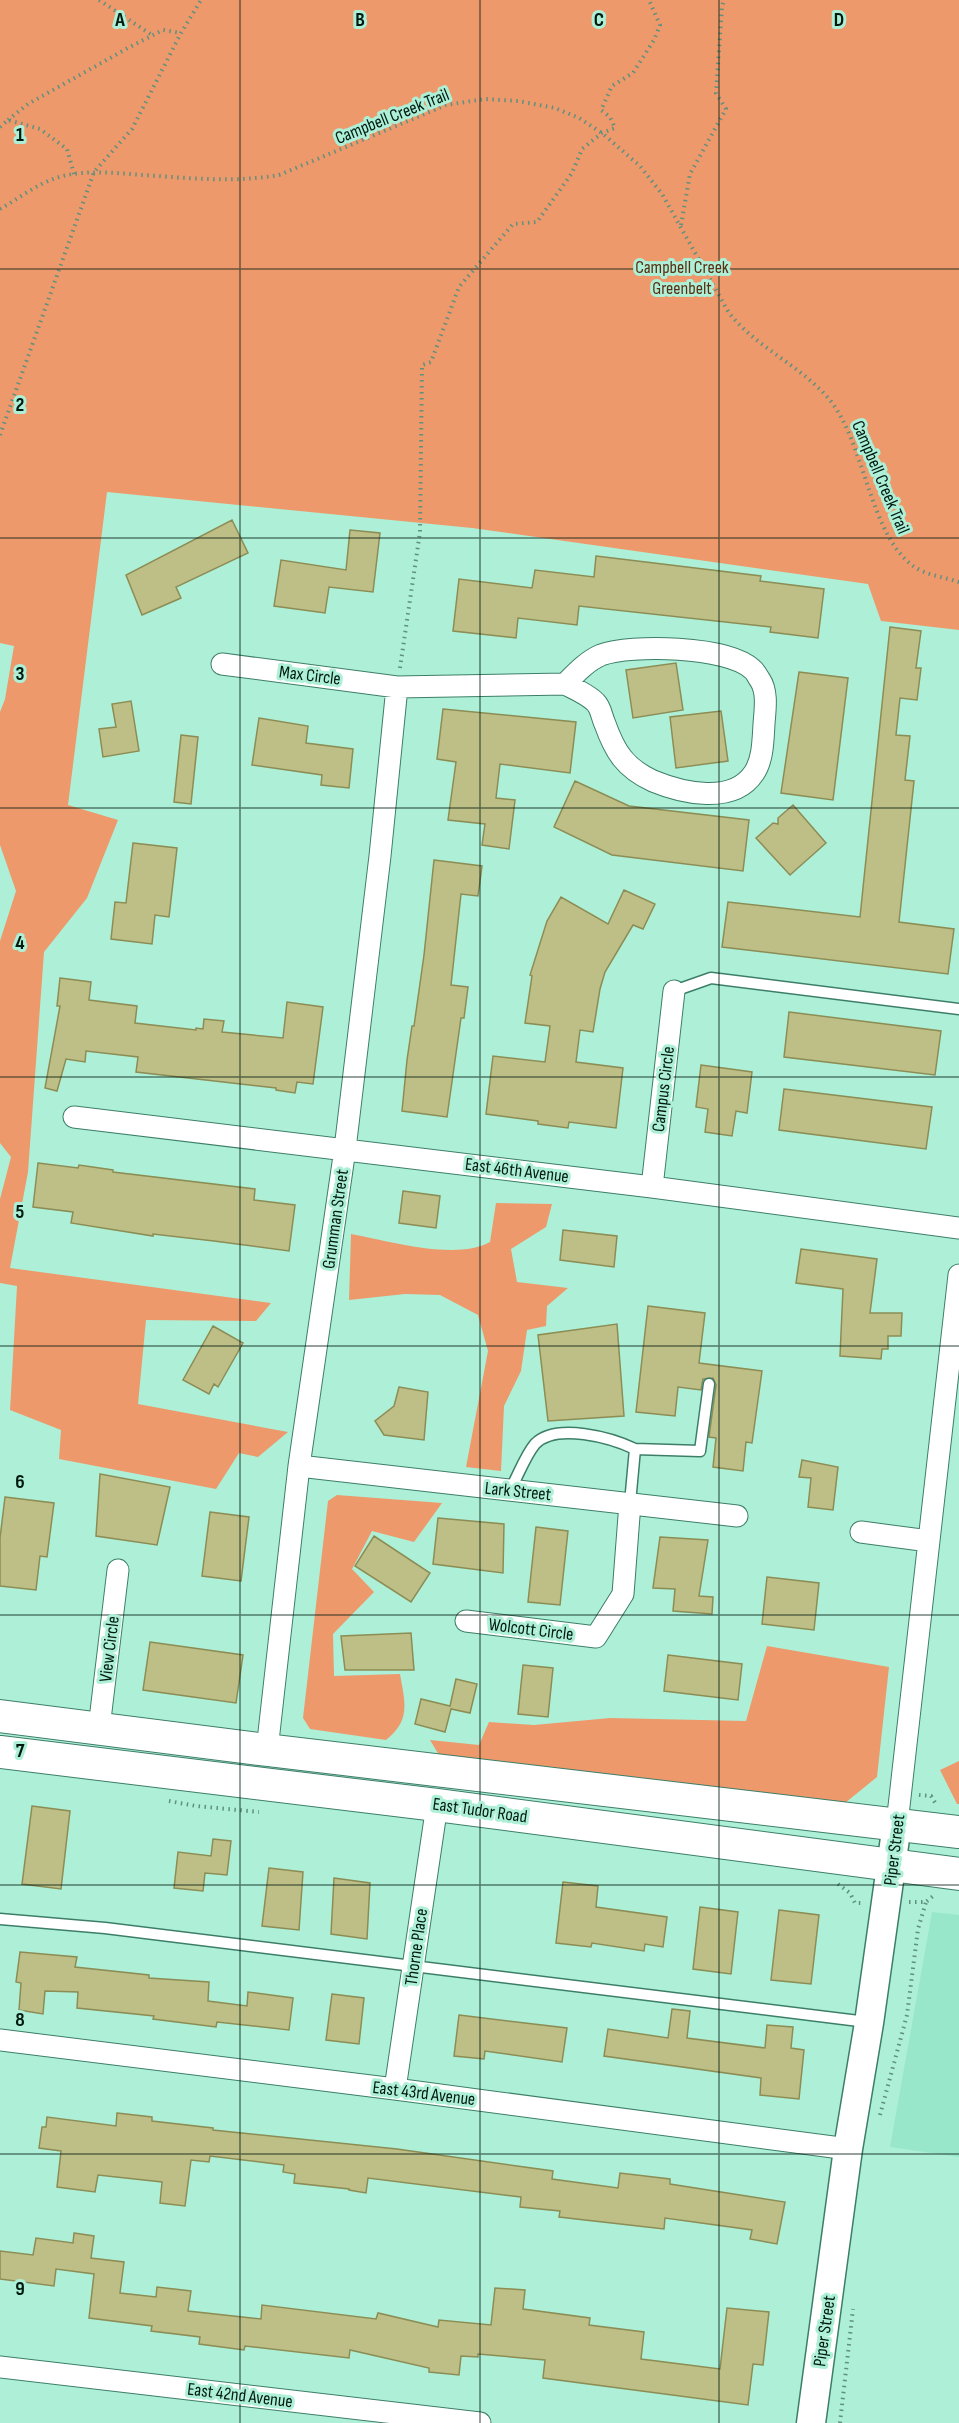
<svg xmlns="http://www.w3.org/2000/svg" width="959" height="2423" viewBox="0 0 959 2423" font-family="'Sofia Sans Condensed',sans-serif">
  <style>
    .built { fill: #99e7ca }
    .green { fill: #ed996b }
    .building { fill: #bebf86; stroke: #8c8d55; stroke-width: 1.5 }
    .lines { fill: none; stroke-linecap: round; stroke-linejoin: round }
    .lane-casing { stroke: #3d7e68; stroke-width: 13 }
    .street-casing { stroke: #3d7e68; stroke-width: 23 }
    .secondary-casing { stroke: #3d7e68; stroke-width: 31 }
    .primary-casing { stroke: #3d7e68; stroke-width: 34 }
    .path { stroke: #60907e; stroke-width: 4; stroke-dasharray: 1.5 4.5; stroke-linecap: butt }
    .lane { stroke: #fff; stroke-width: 10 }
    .street { stroke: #fff; stroke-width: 21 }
    .secondary { stroke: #fff; stroke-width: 28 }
    .primary { stroke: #fff; stroke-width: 32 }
    .grid { fill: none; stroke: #001a11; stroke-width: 1.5; stroke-opacity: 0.55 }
    .labels { text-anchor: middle; stroke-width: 6; stroke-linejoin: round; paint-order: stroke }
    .street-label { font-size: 18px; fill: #001a11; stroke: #adf0d7 }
    .park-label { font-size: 18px; fill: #5a2d11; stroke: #adf0d7 }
    .grid-label { font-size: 20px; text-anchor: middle; font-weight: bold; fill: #001a11; stroke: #adf0d7; stroke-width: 6; stroke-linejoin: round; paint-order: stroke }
  </style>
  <rect width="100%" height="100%" fill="#adf0d7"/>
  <path class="built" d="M932 1912 959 1915V2157L890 2147Z"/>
  <path class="green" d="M0 0H959V630L881 621 868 584 472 528 107 492 68 805 118 820 87 898 44 952 28 1172 10 1268 271 1303 256 1321 146 1320 138 1404 288 1432 258 1457 239 1453 216 1489 59 1459 61 1430 10 1410 17 1286 0 1283V1199L11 1157 0 1143V941L16 891 0 845V712L5 699 14 646 0 643Z
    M496 1203 552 1204 546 1227 511 1249 517 1282 568 1288 547 1306 546 1326 527 1330 521 1371 504 1406 501 1471 466 1467 488 1351 478 1315 440 1295 405 1294 349 1300 351 1234C389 1241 456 1261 490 1242Z
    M337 1495 442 1503 414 1542 372 1531 352 1569 374 1592 333 1634 334 1676 400 1674C405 1703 411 1720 386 1740L310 1729 303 1718 328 1501Z
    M767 1646 889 1667 877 1777 845 1803 439 1755 430 1740 479 1745 489 1722 534 1725 610 1718 746 1721Z
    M959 1761V1804H957L940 1770Z"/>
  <path class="building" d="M232 520 248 553 176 587 181 598 142 615 126 575Z
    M350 530 380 533 373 592 329 587 325 613 274 606 281 560 346 570Z
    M596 556 761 576 760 581 824 589 818 638 770 632 771 627 579 606 577 625 518 618 516 638 453 631 459 579 532 588 535 570 594 577Z
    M890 627 921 631 916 668H921L917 700 900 698 896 735 910 736 905 780 914 781 899 922 954 929 948 974 722 947 728 902 860 917Z
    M676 663 683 710 633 718 626 670Z
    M799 672 848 678 833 800 781 793Z
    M131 701 139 751 103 757 99 729 116 727 112 704Z
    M443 709 576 722 570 773 500 764 496 798 515 800 509 849 482 845 485 824 448 820 456 762 437 759Z
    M721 711 728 761 676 768 670 717Z
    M259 718 308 726 306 743 353 749 349 788 321 785 322 775 252 765Z
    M181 735 198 737 191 804 174 802Z
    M575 781 629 806 749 820 743 871 612 855 554 827Z
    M793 805 826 843 790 875 756 838 773 823 778 824V818Z
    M133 843 177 848 169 917 155 915 152 944 111 939 115 902 126 903Z
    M434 860 482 866 478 896 461 894 451 985 468 987 464 1018H461L447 1117 402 1111 407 1060 412 1026H414L424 955Z
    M624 890 655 904 643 929 633 925 605 972 600 989 593 1032 580 1030 576 1062 623 1068 616 1128 569 1122 568 1128 538 1124V1121L486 1114 493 1056 545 1062 550 1026 525 1023 532 976 530 975 547 921 561 897 608 924Z
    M60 978 91 982 89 1000 137 1006 135 1023 196 1030V1028L203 1029 204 1019 224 1021 222 1032 283 1038 287 1002 323 1007 313 1084 297 1082 295 1093 276 1090V1088L136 1072 138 1057 86 1051 85 1062 66 1059 57 1091 45 1088 60 1006H57Z
    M789 1012 941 1031 935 1075 784 1057Z
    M701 1065 752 1072 747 1113 736 1111 732 1136 705 1132 708 1109 696 1107Z
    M784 1089 932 1107 926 1149 779 1130Z
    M38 1163 78 1168 79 1165 113 1170V1172L255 1189 254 1200 295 1205 289 1251 214 1241 153 1234V1236L71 1223 73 1212 33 1207Z
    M403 1191 440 1196 436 1228 399 1223Z
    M563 1230 617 1236 614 1267 560 1260Z
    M801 1249 877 1259 870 1313H902L901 1336H888V1349H882L881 1359 840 1356 843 1289 796 1283Z
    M648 1306 705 1313 699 1363 762 1371 752 1443 746 1442 743 1471 713 1467 716 1438 709 1437 716 1385 713 1378 703 1379 701 1390 678 1387 675 1416 636 1412Z
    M617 1324 624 1416 548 1421 538 1335Z
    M213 1326 243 1343 218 1387 214 1384 209 1394 183 1380Z
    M399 1387 428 1392 424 1440 384 1435 375 1421 394 1406Z
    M802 1460 838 1467 833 1510 808 1507 811 1478 799 1477Z
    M100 1474 170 1487 157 1545 96 1536Z
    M5 1497 54 1503 47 1557 40 1556 36 1590 0 1586V1538Z
    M210 1512 249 1517 241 1581 202 1576Z
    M438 1518 504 1524 503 1573 433 1564Z
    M536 1527 568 1531 560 1605 528 1602Z
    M374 1536 430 1573 411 1602 355 1566Z
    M660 1537 708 1540 699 1596 713 1597 712 1614 673 1611 675 1589 653 1588Z
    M767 1577 819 1583 814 1630 762 1624Z
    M411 1633 414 1670H345L341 1636Z
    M150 1642 243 1655 236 1703 143 1690Z
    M668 1655 742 1664 738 1700 664 1691Z
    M523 1665 553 1668 548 1717 518 1714Z
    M456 1679 477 1684 470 1713 451 1709 445 1732 415 1724 421 1699 450 1706Z
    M32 1806 70 1811 61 1889 22 1884Z
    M213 1839 231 1841 227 1875 205 1873 203 1891 174 1888 178 1852 211 1856Z
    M269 1868 303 1872 299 1930 262 1926Z
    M334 1878 370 1883 367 1939 331 1934Z
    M563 1882 598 1886 596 1907 667 1917 663 1947 645 1944 644 1951 592 1943 591 1947 556 1943Z
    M700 1907 738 1912 731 1974 693 1969Z
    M779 1910 819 1915 811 1984 771 1980Z
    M20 1952 77 1957 75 1967 149 1975V1978L209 1982 208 2001 247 2006 248 1992 293 1998 289 2030 217 2022 216 2027 153 2019 154 2016 77 2008 78 1992 45 1991 43 2014 19 2010 21 1983 16 1982Z
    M332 1994 364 1998 359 2044 326 2040Z
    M672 2009 690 2011 687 2038 765 2048 767 2025 793 2027 791 2048 804 2050 799 2099 760 2095 761 2078 604 2056 608 2029 668 2038Z
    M459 2015 567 2028 562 2062 485 2051 484 2059 454 2056Z
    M117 2113 152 2117V2121L213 2128V2130L397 2149 553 2171 552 2179 618 2188 620 2173 670 2179V2184L785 2202 777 2244 750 2239 752 2230 665 2218 664 2229 559 2217 560 2211 520 2207 521 2197 368 2178 366 2193 349 2190V2189L294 2183 295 2174 283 2172 284 2165 210 2156 209 2162 191 2160 185 2206 160 2203 162 2182 98 2175 95 2192 57 2187 61 2151 39 2148 42 2127H46L47 2117 116 2126Z
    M74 2233 94 2236 91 2258 124 2262 120 2293 156 2297 157 2287 191 2291 188 2311 261 2319 262 2305 376 2319 378 2313 438 2327 439 2320 491 2325 495 2288 525 2290 523 2309 590 2318 589 2325 644 2332 641 2359 720 2369 727 2308 769 2312 763 2365 753 2364 748 2405 543 2378 545 2360 478 2354V2357L461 2356 459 2375 429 2372V2368L350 2350 349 2358 245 2346 244 2350 199 2344 200 2337 151 2331 152 2326 89 2318 94 2274 56 2269 54 2286 0 2279V2251L33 2255 36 2238 73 2243Z"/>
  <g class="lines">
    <g class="lane-casing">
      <path id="lane" d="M674 991 711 978 959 1009
        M510 1490C518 1476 525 1456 535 1444 556 1422 612 1438 635 1449
        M630 1503 635 1449 700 1451 709 1384
        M0 1919 105 1928 867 2022"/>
    </g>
    <g class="street-casing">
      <path id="street" d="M222 664 397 687 565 684C576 673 587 661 601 655 631 644 727 646 752 669 755 671 758 677 760 680 768 692 765 710 764 724 763 740 763 760 754 773 733 805 682 793 653 781 625 768 615 752 605 724 602 718 601 708 596 703 589 695 575 689 565 684
        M74 1117 652 1187 959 1228
        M652 1187 674 991
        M299 1466 737 1516
        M861 1532 929 1541
        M466 1621 596 1637 623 1594 630 1503
        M99 1728 118 1570
        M267 1750 299 1466 345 1149 380 856 397 687
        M897 1824 959 1275
        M0 2040 395 2089 848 2149
        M395 2089 437 1805
        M0 2367 480 2423"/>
    </g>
    <g class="secondary-casing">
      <path id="secondary" d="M811 2423 848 2149 869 2023 897 1824"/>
    </g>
    <g class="primary-casing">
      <path id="primary" d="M0 1716 267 1750 959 1832
        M0 1752 437 1805 959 1874"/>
    </g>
    <path class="path" d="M99 0 152 35
      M8 120 28 104 128 48 163 30 181 33
      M0 127 8 120 40 129 67 149 74 174
      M0 209C18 199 37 184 56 178 84 169 114 173 143 175 189 178 234 183 279 175L446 105 485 99 518 101 555 108 579 118 602 133 640 166 662 194 729 313C757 348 800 365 829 399 865 442 869 533 912 565 924 575 944 577 959 582
      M681 225 690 174 726 109 716 93 722 7 724 0
      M0 435 94 172 132 129 181 33 201 0
      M400 668 420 532 422 365 431 362 459 287 513 224 537 222 572 173 582 149 602 133 615 128 610 117 601 110 612 86 633 73 654 40 660 25 649 0
      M919 1795 931 1796 936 1804
      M169 1801 196 1806 259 1812
      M838 1884 850 1893 855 1903H863
      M909 1902H926L933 1896
      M880 2115 907 2015 918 1929 926 1902
      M840 2423 853 2309"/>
    <use href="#lane" class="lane"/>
    <use href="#street" class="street"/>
    <use href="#secondary" class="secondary"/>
    <use href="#primary" class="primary"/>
  </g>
  <path class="grid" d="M240 0V2423M480 0V2423M719 0V2423M0 269H959M0 538H959M0 808H959M0 1077H959M0 1346H959M0 1615H959M0 1885H959M0 2154H959"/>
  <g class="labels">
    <g class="street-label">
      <text transform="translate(392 116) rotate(-22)" y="6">Campbell Creek Trail</text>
      <text transform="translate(881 477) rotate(67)" y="6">Campbell Creek Trail</text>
      <text transform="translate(310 675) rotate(7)" y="6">Max Circle</text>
      <text transform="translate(663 1089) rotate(-83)" y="6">Campus Circle</text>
      <text transform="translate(517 1170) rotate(7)" y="6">East 46th Avenue</text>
      <text transform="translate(335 1219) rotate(-82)" y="6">Grumman Street</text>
      <text transform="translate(518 1491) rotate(6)" y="6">Lark Street</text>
      <text transform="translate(531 1629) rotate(7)" y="6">Wolcott Circle</text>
      <text transform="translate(109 1649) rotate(-83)" y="6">View Circle</text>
      <text transform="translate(480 1810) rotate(8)" y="6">East Tudor Road</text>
      <text transform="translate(894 1850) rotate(-83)" y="6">Piper Street</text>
      <text transform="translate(416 1947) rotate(-82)" y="6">Thorne Place</text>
      <text transform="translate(424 2093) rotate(7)" y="6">East 43rd Avenue</text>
      <text transform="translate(824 2331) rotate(-82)" y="6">Piper Street</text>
      <text transform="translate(240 2395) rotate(7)" y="6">East 42nd Avenue</text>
    </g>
    <g class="park-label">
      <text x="682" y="273">Campbell Creek<tspan x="682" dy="21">Greenbelt</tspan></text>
    </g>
  </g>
  <g class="grid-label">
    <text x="120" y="26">A</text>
    <text x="360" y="26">B</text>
    <text x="599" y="26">C</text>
    <text x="839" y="26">D</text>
    <text x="20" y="141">1</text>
    <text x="20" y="411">2</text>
    <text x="20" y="680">3</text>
    <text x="20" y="949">4</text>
    <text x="20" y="1218">5</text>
    <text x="20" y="1488">6</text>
    <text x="20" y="1757">7</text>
    <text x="20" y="2026">8</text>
    <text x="20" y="2295">9</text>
  </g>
</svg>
